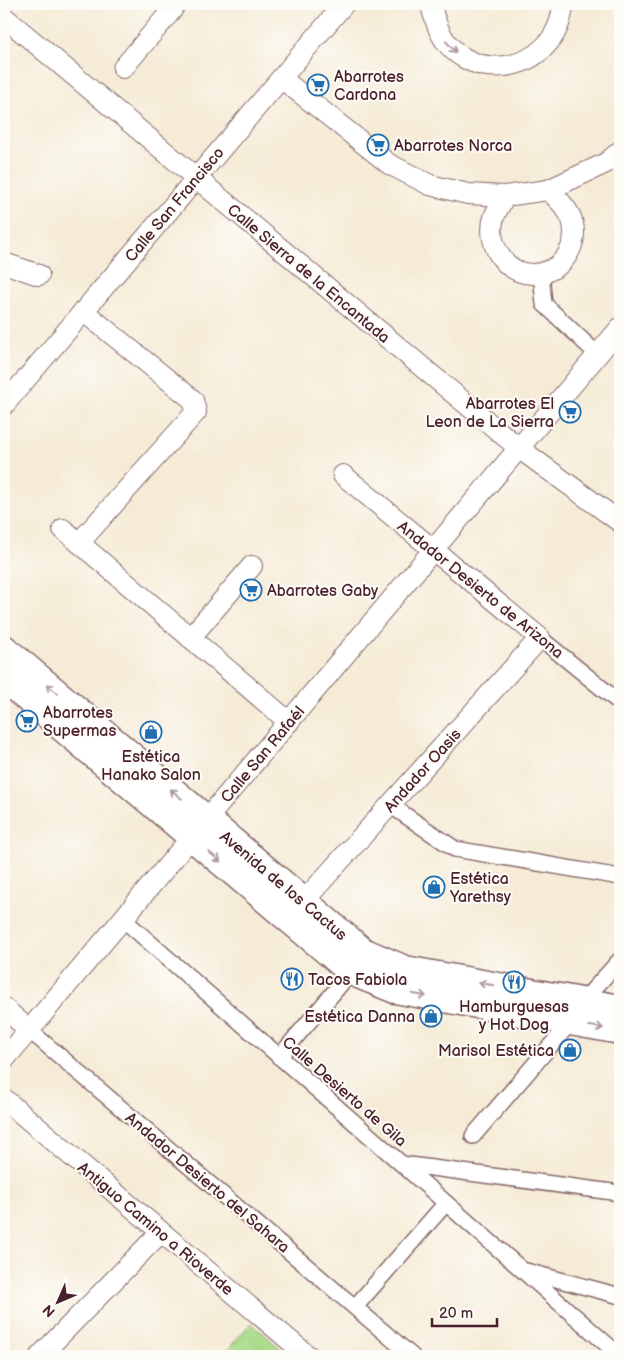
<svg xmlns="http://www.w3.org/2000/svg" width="624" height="1360" viewBox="0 0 624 1360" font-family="'Balsamiq Sans',sans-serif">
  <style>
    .green { fill: #a8db8a; stroke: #797d5a }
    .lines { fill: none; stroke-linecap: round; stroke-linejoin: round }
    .pedestrian-casing { stroke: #866667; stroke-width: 18 }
    .minor-casing { stroke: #866667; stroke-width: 22 }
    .tertiary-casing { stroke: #866667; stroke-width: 29 }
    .pedestrian { stroke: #fff; stroke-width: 15 }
    .minor { stroke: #fff; stroke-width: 20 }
    .tertiary { stroke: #fff; stroke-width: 26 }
    .oneway { stroke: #ae9aa0 }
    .labels { text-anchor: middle; stroke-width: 4; stroke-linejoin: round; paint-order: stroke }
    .poi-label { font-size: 16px; fill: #4a1f2b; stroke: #fdfcf7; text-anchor: start }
    .street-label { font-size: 16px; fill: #4a1f2b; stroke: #fdfcf7 }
  </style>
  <rect width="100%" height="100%" fill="#fdfcf7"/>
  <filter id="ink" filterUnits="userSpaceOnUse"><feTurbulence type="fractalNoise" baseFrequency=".02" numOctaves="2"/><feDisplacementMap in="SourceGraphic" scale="10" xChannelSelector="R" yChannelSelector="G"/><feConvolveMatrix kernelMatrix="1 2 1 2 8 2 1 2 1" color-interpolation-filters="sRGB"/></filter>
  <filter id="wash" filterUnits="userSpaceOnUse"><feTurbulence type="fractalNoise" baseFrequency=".0096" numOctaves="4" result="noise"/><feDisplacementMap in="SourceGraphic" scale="20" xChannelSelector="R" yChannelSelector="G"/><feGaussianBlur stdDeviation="1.12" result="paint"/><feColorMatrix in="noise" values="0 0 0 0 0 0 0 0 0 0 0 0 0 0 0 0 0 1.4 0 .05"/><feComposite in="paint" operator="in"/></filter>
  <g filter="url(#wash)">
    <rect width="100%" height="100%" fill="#f5ebd6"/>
    <path class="green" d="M251 1323 289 1356H222Z"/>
  </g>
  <g filter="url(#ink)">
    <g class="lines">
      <g class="pedestrian-casing">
        <path id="pedestrian" d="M541 273 544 304 598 355
          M540 638 620 703
          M390 805 455 849 620 877
          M123 919 620 1356
          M583 1001 620 960
          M29 1030 412 1356
          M279 1057 351 972
          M473 1136 570 1023
          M402 1164 620 1193
          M526 1271 620 1296
          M355 1307 446 1203"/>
      </g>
      <g class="minor-casing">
        <path id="minor" d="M432 4C431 10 434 16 436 22 458 90 558 77 563 4
          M4 17 520 449 620 522
          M123 68 172 10 175 4
          M281 78 389 164 430 185 468 194 505 196 548 190 606 163 620 151
          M505 196C501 203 497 210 494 217 485 247 509 280 541 273 566 268 579 242 572 220 568 208 557 198 548 190
          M4 263 39 275
          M4 405 344 4
          M63 529 289 722
          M79 543 196 412 193 400 83 311
          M190 638 252 566
          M303 902 540 638 343 475
          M4 1008 29 1030
          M4 1060 620 328
          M4 1099 308 1356
          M40 1356 161 1232"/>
      </g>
      <g class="tertiary-casing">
        <path id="tertiary" d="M4 648 363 951 405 969 620 1008
          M4 679 351 972 395 990 620 1031"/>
      </g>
      <use href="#pedestrian" class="pedestrian"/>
      <use href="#minor" class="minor"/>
      <use href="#tertiary" class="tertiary"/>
    </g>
    <defs><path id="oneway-shaft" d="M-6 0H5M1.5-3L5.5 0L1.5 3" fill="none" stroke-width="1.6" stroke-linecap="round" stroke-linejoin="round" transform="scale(1.25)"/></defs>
    <g class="oneway">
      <use href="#oneway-shaft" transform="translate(451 47) rotate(48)"/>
      <use href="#oneway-shaft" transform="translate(52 689) rotate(-140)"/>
      <use href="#oneway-shaft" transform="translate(176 794) rotate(-140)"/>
      <use href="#oneway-shaft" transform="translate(215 857) rotate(40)"/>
      <use href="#oneway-shaft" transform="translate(486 984) rotate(-170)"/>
      <use href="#oneway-shaft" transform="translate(419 995) rotate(10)"/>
      <use href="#oneway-shaft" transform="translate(596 1027) rotate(9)"/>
    </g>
  </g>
  <defs>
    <g id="supermarket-ring" transform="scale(1.125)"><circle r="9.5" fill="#fdfcf7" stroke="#1f6fb2" stroke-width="1.5"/><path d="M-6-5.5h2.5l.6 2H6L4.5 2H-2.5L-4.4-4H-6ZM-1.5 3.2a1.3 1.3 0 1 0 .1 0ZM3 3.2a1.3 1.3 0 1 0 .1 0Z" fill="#1f6fb2"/></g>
    <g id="shop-ring" transform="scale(1.125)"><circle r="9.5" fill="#fdfcf7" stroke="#1f6fb2" stroke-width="1.5"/><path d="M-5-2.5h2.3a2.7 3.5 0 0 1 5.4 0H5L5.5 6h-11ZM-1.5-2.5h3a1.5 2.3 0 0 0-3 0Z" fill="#1f6fb2"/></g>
    <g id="restaurant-ring" transform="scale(1.125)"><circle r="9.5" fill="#fdfcf7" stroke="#1f6fb2" stroke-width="1.5"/><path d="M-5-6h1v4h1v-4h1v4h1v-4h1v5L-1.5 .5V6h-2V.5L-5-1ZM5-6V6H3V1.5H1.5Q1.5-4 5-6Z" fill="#1f6fb2"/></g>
  </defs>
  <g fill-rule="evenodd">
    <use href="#supermarket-ring" x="318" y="85"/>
    <use href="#supermarket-ring" x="378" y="145"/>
    <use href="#supermarket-ring" x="570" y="412"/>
    <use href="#supermarket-ring" x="251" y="590"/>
    <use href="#supermarket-ring" x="27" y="721"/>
    <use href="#shop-ring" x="151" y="732"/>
    <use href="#shop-ring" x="434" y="887"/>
    <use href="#restaurant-ring" x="292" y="979"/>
    <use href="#restaurant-ring" x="514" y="982"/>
    <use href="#shop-ring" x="431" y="1016"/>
    <use href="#shop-ring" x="570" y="1050"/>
  </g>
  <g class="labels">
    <g class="poi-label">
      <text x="334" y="82">Abarrotes<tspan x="334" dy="18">Cardona</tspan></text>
      <text x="394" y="151">Abarrotes Norca</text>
      <text x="554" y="409" text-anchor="end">Abarrotes El<tspan x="554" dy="18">Leon de La Sierra</tspan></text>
      <text x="267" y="596">Abarrotes Gaby</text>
      <text x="43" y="718">Abarrotes<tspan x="43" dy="18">Supermas</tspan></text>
      <text x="151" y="762" text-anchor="middle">Estética<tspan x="151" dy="18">Hanako Salon</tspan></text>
      <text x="450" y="884">Estética<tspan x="450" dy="18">Yarethsy</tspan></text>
      <text x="308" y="985">Tacos Fabiola</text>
      <text x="514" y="1012" text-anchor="middle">Hamburguesas<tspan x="514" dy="18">y Hot Dog</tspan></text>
      <text x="415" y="1022" text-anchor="end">Estética Danna</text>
      <text x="554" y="1056" text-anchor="end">Marisol Estética</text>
    </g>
    <g class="street-label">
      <text transform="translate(174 204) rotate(-50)" y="6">Calle San Francisco</text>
      <text transform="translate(309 273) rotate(40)" y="6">Calle Sierra de la Encantada</text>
      <text transform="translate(481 589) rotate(39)" y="6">Andador Desierto de Arizona</text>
      <text transform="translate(262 754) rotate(-50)" y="6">Calle San Rafaél</text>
      <text transform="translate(422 770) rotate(-48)" y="6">Andador Oasis</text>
      <text transform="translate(284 885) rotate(40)" y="6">Avenida de los Cactus</text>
      <text transform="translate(345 1091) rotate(41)" y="6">Calle Desierto de Gila</text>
      <text transform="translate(208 1182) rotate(40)" y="6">Andador Desierto del Sahara</text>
      <text transform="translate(156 1228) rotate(40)" y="6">Antiguo Camino a Rioverde</text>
    </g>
  </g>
  <rect width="624" height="1360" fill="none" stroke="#fdfcf7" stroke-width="20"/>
  <g transform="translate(58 1302) rotate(225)" stroke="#fdfcf7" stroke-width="4" paint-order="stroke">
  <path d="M0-4L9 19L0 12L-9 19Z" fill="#4a1f2b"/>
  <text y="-8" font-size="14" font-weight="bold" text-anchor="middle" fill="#4a1f2b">N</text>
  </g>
  <path d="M432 1318v8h65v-8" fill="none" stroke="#4a1f2b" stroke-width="2.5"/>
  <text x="439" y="1318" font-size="15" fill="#4a1f2b" stroke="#fdfcf7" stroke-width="4" paint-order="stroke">20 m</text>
</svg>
